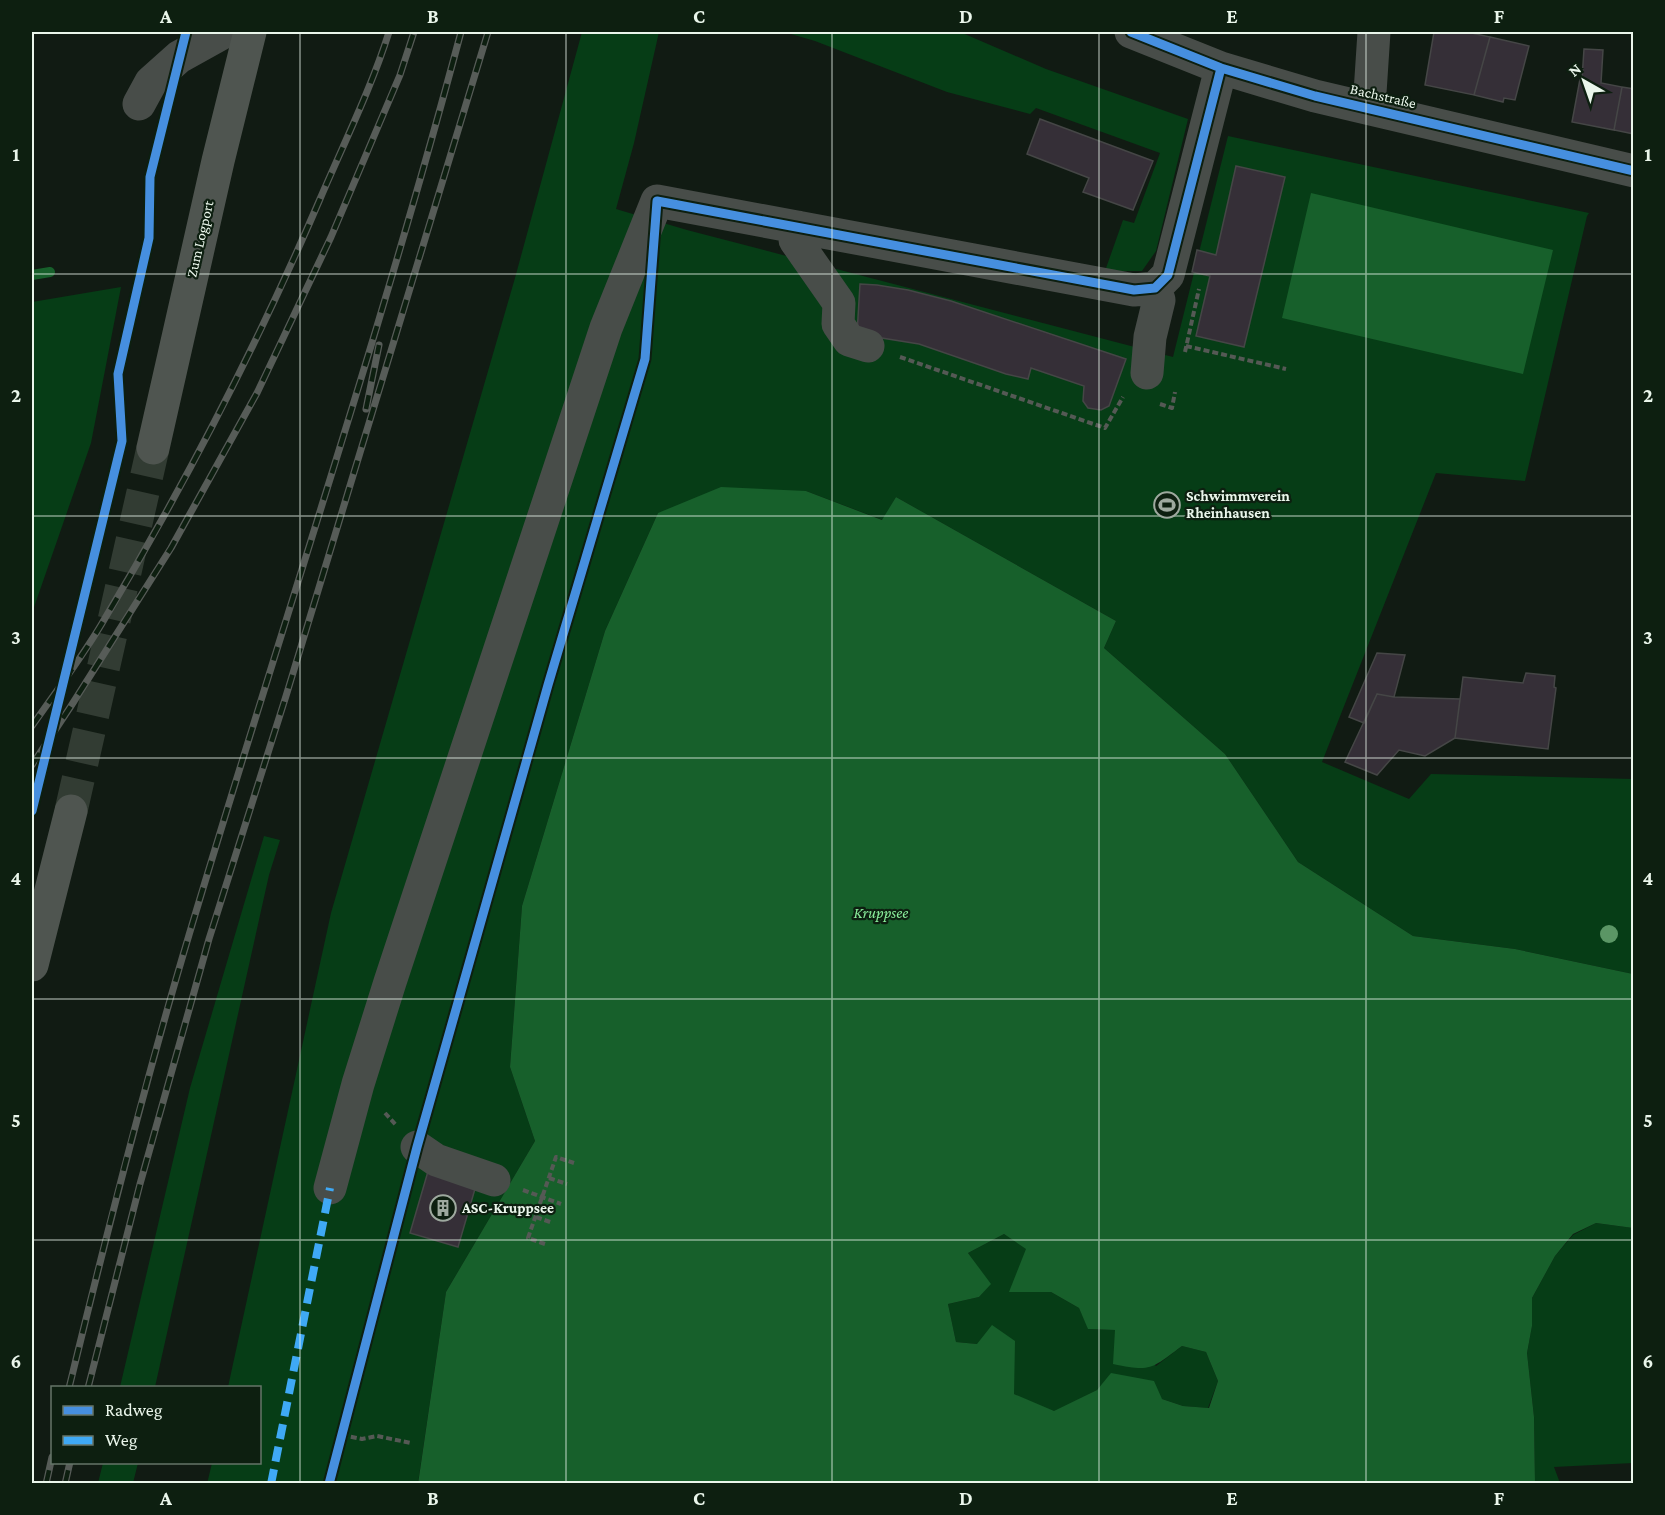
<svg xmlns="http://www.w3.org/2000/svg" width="1665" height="1515" viewBox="0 0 1665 1515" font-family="'Crimson Pro',serif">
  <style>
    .green { fill: #063d16 }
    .water { fill: #17602b; fill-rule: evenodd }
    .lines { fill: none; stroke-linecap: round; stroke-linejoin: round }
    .stream { stroke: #17602b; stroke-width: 10 }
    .building { fill: #352f37; stroke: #454646; stroke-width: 1.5 }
    .major-tunnel { stroke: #323c33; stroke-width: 33; stroke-dasharray: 33 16; stroke-linecap: butt }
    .path { stroke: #555955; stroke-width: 4; stroke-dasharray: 6 3; stroke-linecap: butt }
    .minor { stroke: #484d49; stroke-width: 33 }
    .major { stroke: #4f5550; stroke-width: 33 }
    .rail-casing { stroke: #575c58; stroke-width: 7 }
    .rail { stroke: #0d1f10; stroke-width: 4.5; stroke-dasharray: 14; stroke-linecap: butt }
    .quiet { stroke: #3fa9f5; stroke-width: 8; stroke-dasharray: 15 8; stroke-linecap: butt }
    .cycleway-casing { stroke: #0d1f10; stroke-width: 13 }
    .cycleway { stroke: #468fdf; stroke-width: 9 }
    .tree { fill: #5b9665 }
    .grid { fill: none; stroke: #eaf6eb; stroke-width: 1.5; stroke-opacity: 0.55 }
    .labels { text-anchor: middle; stroke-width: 4.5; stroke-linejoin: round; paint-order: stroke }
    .street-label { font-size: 15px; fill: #eaf6eb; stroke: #0d1f10 }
    .poi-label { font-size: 15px; font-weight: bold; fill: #eaf6eb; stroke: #0d1f10; text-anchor: start }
    .water-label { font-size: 16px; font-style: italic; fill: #89ec9a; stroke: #0d1f10 }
    .neatline { fill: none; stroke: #eaf6eb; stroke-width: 2 }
    .grid-label { font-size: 20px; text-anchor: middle; font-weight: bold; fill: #eaf6eb }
  </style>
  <rect width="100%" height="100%" fill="#111b13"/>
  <path class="green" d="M582 32H659L634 143 616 209 687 230 1173 357 1228 136 1589 213 1587 216 1525 481 1436 473 1322 762 1409 799 1431 774 1633 779V974L1515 949 1413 936 1298 862 1225 754 1104 648 1116 621 896 497 883 520 806 491 658 513 605 631 522 906 510 1067 535 1141 446 1292 418 1483 207 1484 212 1463 260 1462V1388L228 1387 331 913 515 278Z
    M784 32H960L1046 69 1188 119 1156 251 1142 271H1105L1123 220 1134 223 1160 153 1036 108 1030 114 947 92 815 41Z
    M121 287 91 443 32 613V302Z
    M264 836 280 840 269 875 155 1387H120L190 1088Z
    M1596 1223 1633 1228V1463L1554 1467 1560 1483H1535L1534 1417 1527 1353 1532 1326V1298L1555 1256 1573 1235Z
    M1004 1234 1026 1248 1051 1292 1079 1308 1089 1329 1115 1330 1156 1366 1182 1346 1206 1352 1218 1381 1208 1408 1183 1406 1162 1399 1111 1374 1097 1390 1054 1412 1014 1394 977 1344 956 1342 948 1304 979 1297 990 1284 968 1253Z
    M103 1463H138L133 1483H98Z"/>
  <path class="water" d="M1311 193 1553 250 1523 374 1282 318Z
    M721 487 806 491 882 520 896 497 1116 621 1104 648 1225 754 1298 862 1413 936 1515 949 1633 974V1228L1596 1223 1573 1234 1555 1256 1532 1298V1326L1527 1353 1534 1417 1535 1483 418 1484 446 1292 535 1141 510 1067 522 906 605 631 658 513ZM1004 1234 1026 1249 1009 1292H1051L1079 1308 1088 1329 1115 1330 1113 1364C1152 1372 1151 1369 1182 1346L1206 1352 1218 1381 1209 1408 1183 1406 1162 1399 1154 1381 1111 1373 1097 1390 1054 1411 1014 1394 1015 1341 992 1325 977 1344 956 1342 948 1304 979 1297 991 1284 968 1253Z"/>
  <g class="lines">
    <path class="stream" d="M32 275 50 272"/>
  </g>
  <path class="building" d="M1434 32H1467L1490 37 1474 95 1425 85Z
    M1490 37 1529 46 1515 100 1504 98 1503 102 1474 95Z
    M1584 49 1603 50 1601 83 1622 87 1614 130 1572 122 1580 79H1582Z
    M1622 87 1634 89V134L1614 130Z
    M1040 119 1153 161 1133 210 1083 192 1089 178 1027 154Z
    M1236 166 1285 177 1244 347 1196 336 1210 276 1192 272 1197 250 1216 255Z
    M860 284 877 285 908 290 951 301 1126 359 1109 406 1101 410 1088 408 1083 401 1084 386 1031 368 1028 379 1006 374 919 344 857 334Z
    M1377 653 1405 655 1394 697 1377 694 1364 723 1349 717Z
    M1526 673 1555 676 1554 687 1556 688 1548 749 1455 738 1463 677 1523 683Z
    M1377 694 1394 697 1460 699 1455 738 1425 756 1399 750 1377 775 1345 762Z
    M429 1168 477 1182 458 1247 410 1233Z"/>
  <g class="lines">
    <path class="major-tunnel" d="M71 811 153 448"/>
    <path class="path" d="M1186 346 1286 369
      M1185 352 1199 289
      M900 357 1105 428 1123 397
      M1160 404 1172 408 1175 392
      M385 1113 396 1125
      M549 1178 567 1184
      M523 1190 561 1204
      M536 1217 553 1223
      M545 1244 528 1238 556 1157 574 1163
      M342 1435 362 1439 377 1436 411 1443"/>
    <path class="minor" d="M1131 32 1221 68 1315 96 1634 171
      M139 104 151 82 179 57 224 32
      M1369 108 1374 32
      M798 227 795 240 839 303 838 324 849 340 868 346
      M1147 373 1150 337 1159 300 1155 288
      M417 1147 436 1160 494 1180
      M330 1188 358 1084 390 982 606 328 657 201 1134 290 1155 288 1168 275 1221 68"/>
    <path class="major" d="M153 448 218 161 250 32
      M32 965 71 811"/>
    <g class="rail-casing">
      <path id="rail" d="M366 409 379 345
        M32 726C55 693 80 660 101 625 183 488 257 346 320 199 344 143 371 89 389 32
        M32 765 71 706 171 548 257 393 331 237 400 75 414 32
        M69 1388C106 1236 144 1085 189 935 279 634 380 336 461 32
        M88 1388 140 1184 209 939 286 696 488 32
        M46 1484 52 1457
        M65 1484 70 1462"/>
    </g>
    <use href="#rail" class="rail"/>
    <path class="quiet" d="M271 1484 330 1188"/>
    <g class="cycleway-casing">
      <path id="cycleway" d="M1131 32 1221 68 1315 96 1634 171
        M32 811 122 441 118 374 149 238 150 177 186 32
        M329 1484 417 1147 548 685 645 359 657 201 1134 290 1155 288 1168 275 1221 68"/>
    </g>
    <use href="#cycleway" class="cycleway"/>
  </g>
  <circle class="tree" cx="1609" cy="934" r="9"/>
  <path class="grid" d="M300 32V1484M566 32V1484M832 32V1484M1099 32V1484M1366 32V1484M32 274H1634M32 516H1634M32 758H1634M32 999H1634M32 1240H1634"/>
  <defs>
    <g id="stadium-ring" transform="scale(1.35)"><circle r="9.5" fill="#0d1f10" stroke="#9ea99f" stroke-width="1.5"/><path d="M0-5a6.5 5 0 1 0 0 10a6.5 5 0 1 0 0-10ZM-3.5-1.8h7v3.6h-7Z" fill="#9ea99f"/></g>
    <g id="building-ring" transform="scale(1.35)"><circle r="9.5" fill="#0d1f10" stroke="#9ea99f" stroke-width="1.5"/><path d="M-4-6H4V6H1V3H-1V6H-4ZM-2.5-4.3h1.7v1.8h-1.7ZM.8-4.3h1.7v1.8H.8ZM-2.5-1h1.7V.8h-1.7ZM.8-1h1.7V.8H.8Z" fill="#9ea99f"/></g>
  </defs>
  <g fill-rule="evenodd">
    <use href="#stadium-ring" x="1167" y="505"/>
    <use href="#building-ring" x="443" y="1208"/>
  </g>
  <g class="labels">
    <g class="street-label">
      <text transform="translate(1383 96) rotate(13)" y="5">Bachstraße</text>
      <text transform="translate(200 239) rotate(-77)" y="5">Zum Logport</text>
    </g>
    <g class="poi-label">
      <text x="1186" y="501">Schwimmverein<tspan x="1186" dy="17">Rheinhausen</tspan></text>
      <text x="462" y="1213">ASC-Kruppsee</text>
    </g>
    <g class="water-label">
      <text x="881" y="918">Kruppsee</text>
    </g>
  </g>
  <rect width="1665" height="1515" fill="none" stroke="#0d1f10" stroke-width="66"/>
  <rect x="51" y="1386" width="210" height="78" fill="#0d1f10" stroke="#657568" stroke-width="1.5"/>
  <rect x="63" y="1406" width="30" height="9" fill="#468fdf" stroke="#657568" stroke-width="1.5"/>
  <text x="105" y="1416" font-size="18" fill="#eaf6eb">Radweg</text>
  <rect x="63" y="1436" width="30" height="9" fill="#3fa9f5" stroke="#657568" stroke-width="1.5"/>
  <text x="105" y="1446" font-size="18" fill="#eaf6eb">Weg</text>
  <g transform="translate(1584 81) rotate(320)" stroke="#0d1f10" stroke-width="4.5" paint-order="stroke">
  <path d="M0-4.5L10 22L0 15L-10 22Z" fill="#eaf6eb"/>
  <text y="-9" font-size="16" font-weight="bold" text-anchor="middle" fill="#eaf6eb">N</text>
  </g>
  <rect x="33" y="33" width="1599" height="1449" class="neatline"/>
  <g class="grid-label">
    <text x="166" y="23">A</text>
    <text x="433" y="23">B</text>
    <text x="699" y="23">C</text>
    <text x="966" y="23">D</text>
    <text x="1232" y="23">E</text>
    <text x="1499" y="23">F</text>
    <text x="16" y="161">1</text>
    <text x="1648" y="161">1</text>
    <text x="16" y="402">2</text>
    <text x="1648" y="402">2</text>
    <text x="16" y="644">3</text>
    <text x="1648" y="644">3</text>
    <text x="16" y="885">4</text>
    <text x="1648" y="885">4</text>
    <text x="16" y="1127">5</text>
    <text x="1648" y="1127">5</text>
    <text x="16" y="1368">6</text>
    <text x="1648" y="1368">6</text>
    <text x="166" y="1505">A</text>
    <text x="433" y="1505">B</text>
    <text x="699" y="1505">C</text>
    <text x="966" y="1505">D</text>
    <text x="1232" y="1505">E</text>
    <text x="1499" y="1505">F</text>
  </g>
</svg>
